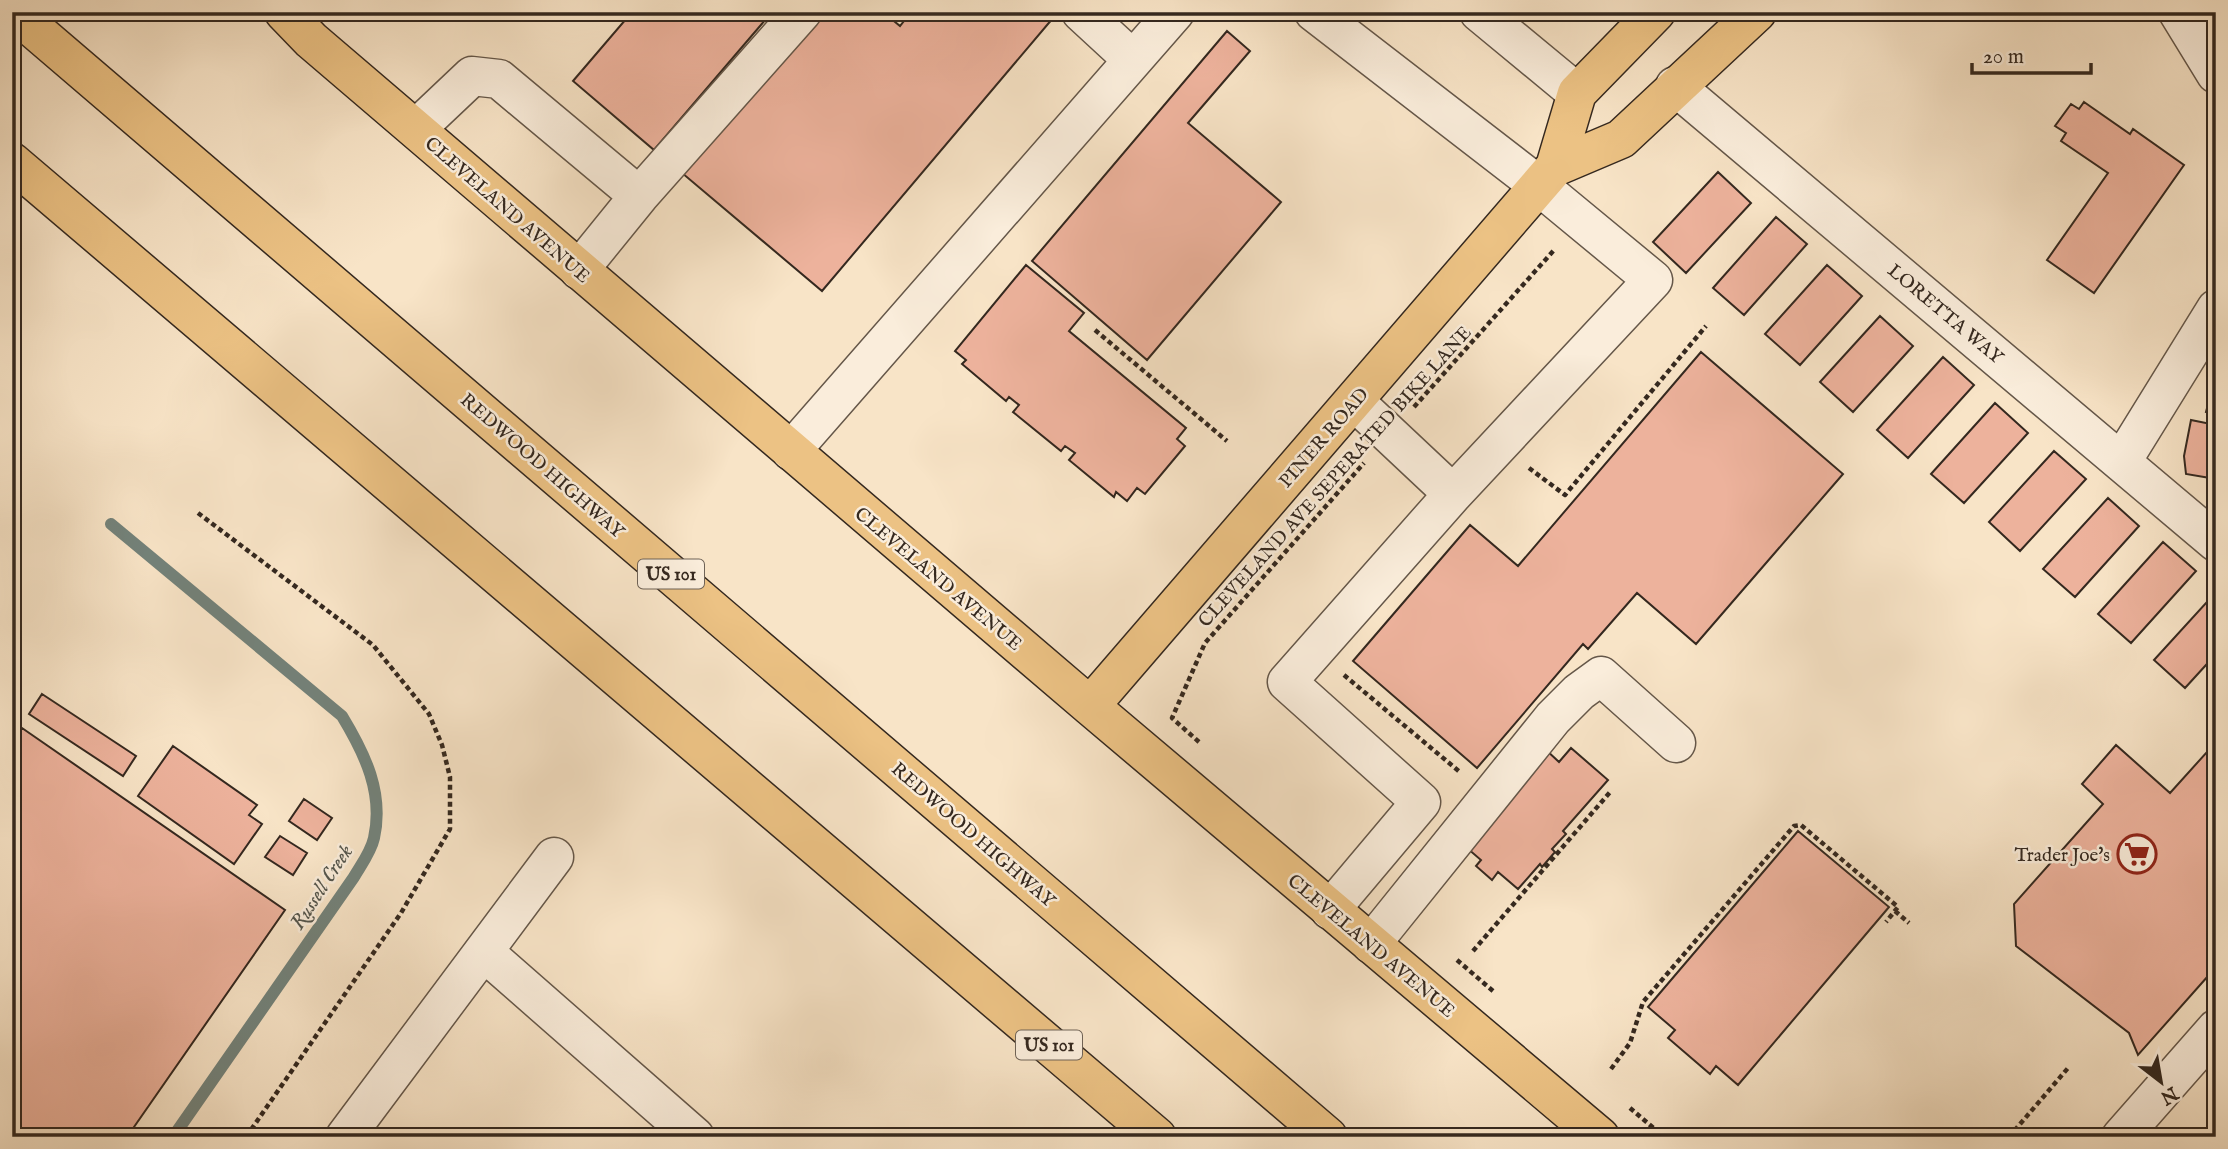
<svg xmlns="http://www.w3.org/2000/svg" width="2228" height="1149" viewBox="0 0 2228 1149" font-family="'IM FELL English',serif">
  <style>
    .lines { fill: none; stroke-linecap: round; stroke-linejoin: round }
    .stream { stroke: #73827a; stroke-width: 12 }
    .building { fill: #edb29c; stroke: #34281f; stroke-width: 2 }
    .minor-casing { stroke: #655749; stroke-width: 41 }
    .major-casing { stroke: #34281f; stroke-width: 41 }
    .highway-casing { stroke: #34281f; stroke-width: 41 }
    .path { stroke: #34281f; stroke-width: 4.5; stroke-dasharray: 5 3.5; stroke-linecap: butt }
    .minor { stroke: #faeddb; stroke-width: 38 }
    .major { stroke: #ecc284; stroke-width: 38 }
    .highway { stroke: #ecc284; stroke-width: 38 }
    .labels { text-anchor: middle; stroke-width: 5; stroke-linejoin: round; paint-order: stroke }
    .shield { fill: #faeddb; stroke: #6f6357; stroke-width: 2 }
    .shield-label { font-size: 18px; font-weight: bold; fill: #34281f }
    .street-label { font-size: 19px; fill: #34281f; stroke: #faeddb }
    .poi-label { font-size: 19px; fill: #34281f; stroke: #faeddb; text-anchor: end }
    .water-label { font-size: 21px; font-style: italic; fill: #54554c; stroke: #faeddb }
  </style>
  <rect width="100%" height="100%" fill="#f8e4c7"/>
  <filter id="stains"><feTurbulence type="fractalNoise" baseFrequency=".00286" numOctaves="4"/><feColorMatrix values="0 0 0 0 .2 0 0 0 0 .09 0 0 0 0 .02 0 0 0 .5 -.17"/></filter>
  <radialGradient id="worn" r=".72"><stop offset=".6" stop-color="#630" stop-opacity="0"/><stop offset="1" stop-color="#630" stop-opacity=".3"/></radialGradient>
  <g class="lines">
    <path class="stream" d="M111 524 342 716C365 754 384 793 374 838 371 852 361 865 354 877L173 1137"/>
  </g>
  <path class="building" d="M632 12H772L654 150 573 81Z
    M818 12H856L861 17 864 12H883L900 26 911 12H1046L1053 18 822 291 682 173Z
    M1227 31 1250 51 1188 123 1281 202 1147 360 1032 261Z
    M2084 102 2130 134 2133 129 2184 165 2094 293 2047 260 2108 173 2061 141 2066 133 2055 126 2071 104 2079 109Z
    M1718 172 1751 203 1686 273 1653 242Z
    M1776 217 1807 244 1744 315 1713 288Z
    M1026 265 1084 313 1069 331 1186 428 1177 439 1185 446 1145 494 1137 488 1127 501 1116 492 1114 497 1069 460 1075 453 1065 446 1061 451 1013 412 1019 405 1009 397 1006 401 962 364 966 360 955 351Z
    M1827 265 1862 296 1800 365 1765 334Z
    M1880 316 1913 346 1853 412 1820 382Z
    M1701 352 1843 474 1696 644 1637 593 1588 649 1583 644 1477 768 1353 661 1470 525 1518 566Z
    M1943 357 1974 385 1908 458 1877 430Z
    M2216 374V414L2206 412Z
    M1995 403 2028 433 1964 503 1931 474Z
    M2191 420 2216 425V479L2186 474 2184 456Z
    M2054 451 2086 479 2020 551 1989 522Z
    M2108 498 2139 526 2075 597 2043 569Z
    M2163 542 2196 571 2131 643 2098 614Z
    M2216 592V654L2185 688 2154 660Z
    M42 694 136 756 123 776 29 714Z
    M22 728 285 910 127 1137H12V752L18 743 13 740Z
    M2216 742V967L2138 1055 2129 1033 2016 946 2014 904 2103 804 2082 784 2116 745 2170 793Z
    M173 746 257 805 249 815 262 824 234 864 138 796Z
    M1544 748 1559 762 1571 748 1608 780 1563 831 1566 834 1552 849 1555 852 1542 867 1540 864 1518 889 1498 872 1492 880 1476 866 1481 860 1460 842Z
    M304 799 332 818 317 840 289 821Z
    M1798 831 1889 907 1738 1085 1716 1066 1710 1074 1668 1038 1675 1030 1648 1007Z
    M280 836 307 853 293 875 265 857Z"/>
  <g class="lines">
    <g class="minor-casing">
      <path id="minor" d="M1081 12 1133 60
        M1314 12 1538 185 1653 280 1453 494 1287 682 1421 802 1330 910
        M1479 12 1577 93
        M2178 12 2216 74
        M1675 86 2216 542
        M416 129 472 76 499 79 639 196
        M579 270 639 196 802 12
        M1354 401 1453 494
        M791 451 1175 12
        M2122 461 2216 309
        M1371 944 1553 718 1579 692 1601 676 1676 743
        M484 952 695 1137
        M345 1137 554 857
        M2121 1137 2216 1029"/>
    </g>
    <g class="major-casing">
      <path id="major" d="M284 12 311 40 1090 706 1600 1137
        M1555 167 1577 93 1656 12
        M1090 706 1555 167 1621 139 1757 12"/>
    </g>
    <g class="highway-casing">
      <path id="highway" d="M14 12 1328 1137
        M12 162 1157 1137"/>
    </g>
    <path class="path" d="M1095 330 1227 441
      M1414 407 1555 249
      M1529 468 1565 495 1706 326
      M198 513 373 645 429 714 442 745 450 777V829L401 913 246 1137
      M1344 675 1461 773
      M1199 742 1172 718 1205 643 1364 463
      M1895 911 1909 923
      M1473 951 1611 791
      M1457 960 1493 991
      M1611 1069 1630 1043 1643 1002 1794 826 1801 825 1898 907 1886 922
      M1630 1108 1664 1137
      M2009 1137 2068 1068
      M2205 1137 2216 1124"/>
    <use href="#minor" class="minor"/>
    <use href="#major" class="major"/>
    <use href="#highway" class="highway"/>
  </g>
  <defs>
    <g id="supermarket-ring" transform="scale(2.0125)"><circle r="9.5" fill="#faeddb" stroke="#8f2418" stroke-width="1.5"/><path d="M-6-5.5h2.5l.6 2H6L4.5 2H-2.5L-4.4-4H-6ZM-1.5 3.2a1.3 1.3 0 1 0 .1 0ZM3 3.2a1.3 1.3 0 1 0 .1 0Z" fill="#8f2418"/></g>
  </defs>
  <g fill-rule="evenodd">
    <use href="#supermarket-ring" x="2137" y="854"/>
  </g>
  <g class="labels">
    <g class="shield">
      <rect x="638" y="559.5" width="66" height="29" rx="5"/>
      <rect x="1016" y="1030.5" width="66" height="29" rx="5"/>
    </g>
    <g class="shield-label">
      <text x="671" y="580">US 101</text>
      <text x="1049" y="1051">US 101</text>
    </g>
    <g class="street-label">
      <text transform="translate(508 209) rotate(41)" y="7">CLEVELAND AVENUE</text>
      <text transform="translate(1946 313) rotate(40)" y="7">LORETTA WAY</text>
      <text transform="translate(1323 437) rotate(-49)" y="7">PINER ROAD</text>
      <text transform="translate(543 465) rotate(41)" y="7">REDWOOD HIGHWAY</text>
      <text transform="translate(1334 476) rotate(-48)" y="7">CLEVELAND AVE SEPERATED BIKE LANE</text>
      <text transform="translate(939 578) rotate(40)" y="7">CLEVELAND AVENUE</text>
      <text transform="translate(974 834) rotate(41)" y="7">REDWOOD HIGHWAY</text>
      <text transform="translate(1372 945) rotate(40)" y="7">CLEVELAND AVENUE</text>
    </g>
    <g class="poi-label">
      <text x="2110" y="861">Trader Joe's</text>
    </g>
    <g class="water-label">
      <text transform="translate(321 887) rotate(-57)" y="7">Russell Creek</text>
    </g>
  </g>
  <rect width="2228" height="1149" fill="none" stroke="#f8e4c7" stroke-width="42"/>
  <rect x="14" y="14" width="2200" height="1121" fill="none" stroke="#34281f" stroke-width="3.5"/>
  <rect x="21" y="21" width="2186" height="1107" fill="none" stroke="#34281f" stroke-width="2"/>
  <g transform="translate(2161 1082) rotate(149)" stroke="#faeddb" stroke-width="5" paint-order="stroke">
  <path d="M0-5L12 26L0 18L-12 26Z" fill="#34281f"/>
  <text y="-10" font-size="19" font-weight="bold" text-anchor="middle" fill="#34281f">N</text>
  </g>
  <path d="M1972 63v10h119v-10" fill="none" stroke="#34281f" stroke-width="3.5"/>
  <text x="1983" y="63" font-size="21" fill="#34281f" stroke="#faeddb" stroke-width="5" paint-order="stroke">20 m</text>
  <rect width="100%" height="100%" filter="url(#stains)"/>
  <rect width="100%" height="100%" fill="url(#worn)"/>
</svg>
